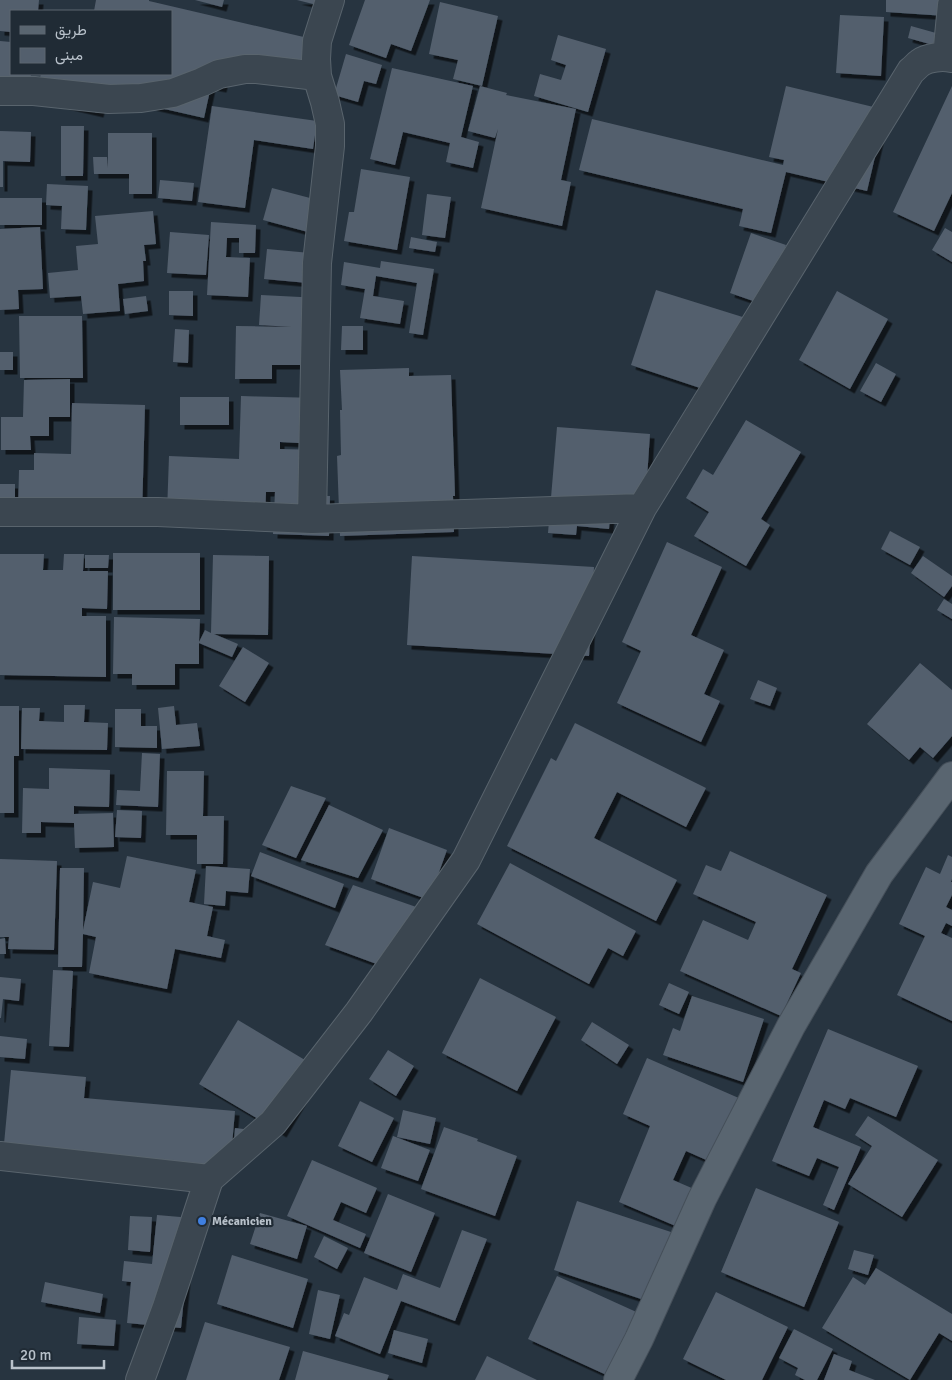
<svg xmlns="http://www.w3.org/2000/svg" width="952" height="1380" viewBox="0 0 952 1380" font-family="Signika,Vazirmatn,sans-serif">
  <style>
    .building { fill: #535f6d; filter: url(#shadow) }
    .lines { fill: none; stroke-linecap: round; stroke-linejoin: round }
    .minor-casing { stroke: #59646d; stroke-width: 30 }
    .major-casing { stroke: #454f59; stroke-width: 30 }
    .minor { stroke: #3b4650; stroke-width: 28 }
    .major { stroke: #596570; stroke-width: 28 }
    .shop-dot { fill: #3f7fe0; stroke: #202b35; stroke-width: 2 }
    .labels { text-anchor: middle; stroke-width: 4.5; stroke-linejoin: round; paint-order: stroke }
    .poi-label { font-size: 12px; font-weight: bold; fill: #b8c1ca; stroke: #202b35; text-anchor: start }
  </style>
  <defs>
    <filter id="shadow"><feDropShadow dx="4.5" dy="4.5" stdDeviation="0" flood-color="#0009"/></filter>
  </defs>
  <rect width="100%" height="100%" fill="#273440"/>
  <path class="building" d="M0 0H39L38 11H11V32L0 31Z
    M96 0H149V1L325 42 314 86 227 65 222 88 211 86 204 118 103 95 99 113 35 98 41 74H171V11H94Z
    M195 0H224L222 7Z
    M297 0H335L333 9Z
    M365 0H430L411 51 391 44 386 58 349 45Z
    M886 0H947L946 16 886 12Z
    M440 2 498 16 482 86 453 79 458 60 429 54Z
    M840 15 884 17 881 76 836 73Z
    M911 26 936 33 933 45 908 38Z
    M558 35 606 49 588 112 534 96 540 74 561 80 566 65 551 60Z
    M0 41 11 42V74H31L28 101 0 99Z
    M346 54 382 65 376 84 364 81 358 102 334 95Z
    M392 68 473 86 461 137 479 142 473 168 446 162 450 143 403 132 395 165 370 159Z
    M480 86 507 93 506 95 576 109 561 180 571 182 562 226 481 208 498 129 495 138 468 131Z
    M786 86 886 110 867 191 786 172 771 233 739 226 743 209 579 170 592 119 783 165 784 160 769 157Z
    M952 86V193L934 231 893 212Z
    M212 106 317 121 313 149 254 140 245 208 198 202Z
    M61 126H84L83 176H61Z
    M0 131 31 132 30 162 3 161V187H0Z
    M108 133H152V194H129V174H94L93 157H107L108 168Z
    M319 167 323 236 263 220 272 188 310 198Z
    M361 169 410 177 397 250 344 241 349 212H354Z
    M160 180 194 183 192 201 158 198Z
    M47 184 88 186 86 230 61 229 62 206 46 205Z
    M427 194 451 197 445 238 422 235Z
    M0 198H42V225H0Z
    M153 211 156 244 144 245 146 261H143L144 281 118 284 120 311 83 314 81 296 50 298 48 273 78 270 76 246 98 244 95 216Z
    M211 222 256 225 255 253H239V238H227L226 257 250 258 248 297 207 295Z
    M40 227 43 289 18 290 19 309 0 310V229Z
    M945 228 952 232V262L932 250Z
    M170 232 209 235 206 275 167 273Z
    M751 233 786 245 765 305 730 293Z
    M411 237 437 242 435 252 409 248Z
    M267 249 321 254 319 284 264 279Z
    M381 261 434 269 423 335 409 333 417 283 376 276 373 296 404 301 400 324 360 318 365 289 341 285 344 262 380 268Z
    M656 290 749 319 709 391 631 365Z
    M169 291H193V316L169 315Z
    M837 291 888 319 850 389 799 360Z
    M261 295 320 298 314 365H272V379H235L236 326 292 327 259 325Z
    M146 296 148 311 125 314 123 299Z
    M19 316H82L83 378H20Z
    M342 326H363V350H341Z
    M175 329 189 330 188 363 173 362Z
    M0 352H13V370H0Z
    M876 363 896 374 881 402 860 391Z
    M409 368V376L451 375 455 496H453L454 532 340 536 337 456 341 455 340 410H342L340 370Z
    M70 379V417H49V436H30L31 450H1V417H23L24 380Z
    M241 396 318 398 317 444 280 442V449L323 450 322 496H330L329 536 273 534 275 492H266L265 522 167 513 169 456 239 459Z
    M180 397H229V425H180Z
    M72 403 145 405 142 516 18 511 19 470H34V453L71 454Z
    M746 420 801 452 761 519 770 525 746 566 694 536 709 512 686 498 703 469 713 475Z
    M557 427 650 434 645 508 611 505 609 529 577 526 576 535 548 533Z
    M0 484H15V517H0Z
    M890 531 920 547 910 565 881 549Z
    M667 542 722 567 691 635 724 650 704 694 720 701 701 742 617 703 641 651 622 642Z
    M113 553H200V610H113Z
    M0 554H44L43 570H63L64 554H84L83 571H108L107 609 82 608V616H106V677L0 675Z
    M85 555H109L108 568H85Z
    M213 555 269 556 268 635 214 634 238 644 232 657 199 643V664H175V685H132V674H113L114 617 200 619 199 642 205 630 211 633Z
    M412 556 594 567 589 656 407 645Z
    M923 556 952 576V586L944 597 911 573Z
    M944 599 952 604V619L937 610Z
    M243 647 269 663 245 702 219 686Z
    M920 663 952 690V736L933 758 920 747 909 760 867 724Z
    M758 680 777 688 770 706 750 699Z
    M64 705H85L84 722 108 723 107 750 21 749 22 708H40L39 721 64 722Z
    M0 706H19V756H14V813H0Z
    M174 706 176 725 197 723 200 746 162 749 158 708Z
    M115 709H141V726H157V748L115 747Z
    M575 723 706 788 686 827 617 792 594 838 677 880 656 921 507 846 551 758 556 761Z
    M142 753 160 754 158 807 116 805 117 790 140 791Z
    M49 768 110 770 109 807 74 806V814L113 813 114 847 75 848 74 823 41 822V833H22L23 788 49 789Z
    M167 771H204L203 816H224L223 864H197V835H166Z
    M291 786 326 798 296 858 262 845Z
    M329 805 383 830 358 878 301 860Z
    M117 810 142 811 141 838 115 837Z
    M389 828 447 850 429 900 371 879Z
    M730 851 827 895 792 969 801 973 781 1016 680 971 703 920 748 940 756 922 693 894 706 865 721 871Z
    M260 852 344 884 335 908 251 876Z
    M948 855 952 857V879L951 882H952V895L946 907 952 910V926L946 923 941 933 952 938V1021L897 995 925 936 899 924 926 867 940 874Z
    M127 856 196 870 189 902 213 907 207 936 225 940 221 958 175 949 167 989 89 973 96 937 83 934 82 967H58L60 868H84L83 930 93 882 120 888Z
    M0 859 57 861 54 950 8 949 9 937H0Z
    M510 863 636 931 623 956 608 948 589 984 477 924Z
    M206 866 250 869 248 893 226 891 225 906 204 904Z
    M353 885 422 909 382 966 325 945Z
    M5 938 6 954H0V939Z
    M53 970 73 971 69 1047 49 1046Z
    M0 977 21 979 19 1001 3 999 1 1018H0Z
    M480 978 556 1017 517 1091 442 1053Z
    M669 983 689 992 679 1014 659 1005Z
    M692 996 764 1019 743 1082 663 1055 673 1028 680 1031Z
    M238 1020 320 1069 282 1133 199 1084Z
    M592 1022 629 1045 617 1064 581 1040Z
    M828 1029 918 1066 896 1117 850 1098 845 1109 824 1100 813 1127 861 1147 834 1210 823 1205 839 1167 817 1158 809 1176 772 1161Z
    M0 1036 27 1039 25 1059 0 1057Z
    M388 1050 414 1066 396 1096 369 1079Z
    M647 1058 741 1099 713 1163 686 1151 673 1180 701 1192 685 1230 619 1202 650 1126 623 1114Z
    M11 1070 86 1077 84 1098 235 1111 230 1168 2 1165Z
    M360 1101 394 1118 372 1162 338 1146Z
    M403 1110 436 1118 430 1144 397 1137Z
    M868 1116 938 1160 902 1217 848 1184 872 1146 855 1135Z
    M444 1127 478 1139 477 1141 517 1156 495 1216 421 1189Z
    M235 1128 252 1130 234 1140Z
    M393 1136 430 1150 418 1181 381 1168Z
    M312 1160 377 1188 366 1213 341 1202 333 1220 366 1234 360 1248 287 1216Z
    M756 1188 839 1222 804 1307 721 1272Z
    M388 1194 435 1213 411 1272 364 1253Z
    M577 1201 677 1234 653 1303 554 1270Z
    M260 1213 307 1226 297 1259 250 1244Z
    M157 1215 192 1218 181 1328 127 1323 131 1282 122 1281 124 1261 152 1264Z
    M130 1216 152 1217 150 1252 128 1250Z
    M462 1230 487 1239 455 1321 401 1301 380 1354 335 1336 344 1313 349 1315 364 1277 397 1290 403 1274 440 1288Z
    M324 1236 348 1248 337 1269 314 1257Z
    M854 1250 874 1255 868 1275 848 1269Z
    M232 1255 308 1279 293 1328 217 1304Z
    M876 1268 952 1314V1341L939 1333 910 1380 822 1328 853 1277 865 1285Z
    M557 1276 643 1315 613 1378 528 1339Z
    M45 1282 103 1294 100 1313 41 1302Z
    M318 1290 340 1295 330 1339 309 1334Z
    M716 1292 788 1327 762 1380H726L683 1359Z
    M79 1317 116 1320 114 1346 77 1344Z
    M205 1322 290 1347 279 1380H186Z
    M794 1329 833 1349 817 1380H805L795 1375 798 1368 779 1358Z
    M394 1330 428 1339 422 1363 388 1353Z
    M303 1351 389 1375 387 1380H295Z
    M834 1354 852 1361 849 1370 875 1380H824Z
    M487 1356 537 1380H475Z"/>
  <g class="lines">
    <g class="minor-casing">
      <path id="minor" d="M947 57 952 5
        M0 91H34L109 99 141 98 173 93 202 82 219 74 245 69H257L317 76
        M0 512H158L312 519 642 508
        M312 519 317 263 330 146V124L325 102 317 76 316 59 317 41 330 0
        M0 1156 209 1179
        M140 1380 167 1307 209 1179 273 1123 359 1012 466 860 642 508 911 71C914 69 917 65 920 63 928 57 943 56 952 58"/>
    </g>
    <g class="major-casing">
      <path id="major" d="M618 1380 639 1339 702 1199 791 1026 879 874 952 776"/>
    </g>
    <use href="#minor" class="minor"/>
    <use href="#major" class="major"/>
  </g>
  <circle class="shop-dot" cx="202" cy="1221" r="5"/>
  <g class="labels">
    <g class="poi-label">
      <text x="212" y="1225">Mécanicien</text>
    </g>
  </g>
  <rect x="10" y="10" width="162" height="65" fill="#202b35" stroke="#5d6771"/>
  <rect x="20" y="26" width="25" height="8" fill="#596570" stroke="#5d6771"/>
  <text x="55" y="35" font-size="15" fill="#b8c1ca">طريق</text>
  <rect x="20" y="48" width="25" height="15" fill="#535f6d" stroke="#5d6771"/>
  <text x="55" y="60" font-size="15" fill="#b8c1ca">مبنى</text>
  <path d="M12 1360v8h92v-8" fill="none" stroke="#b8c1ca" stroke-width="2.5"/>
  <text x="20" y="1360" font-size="15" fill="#b8c1ca" stroke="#202b35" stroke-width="4" paint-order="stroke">20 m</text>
</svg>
